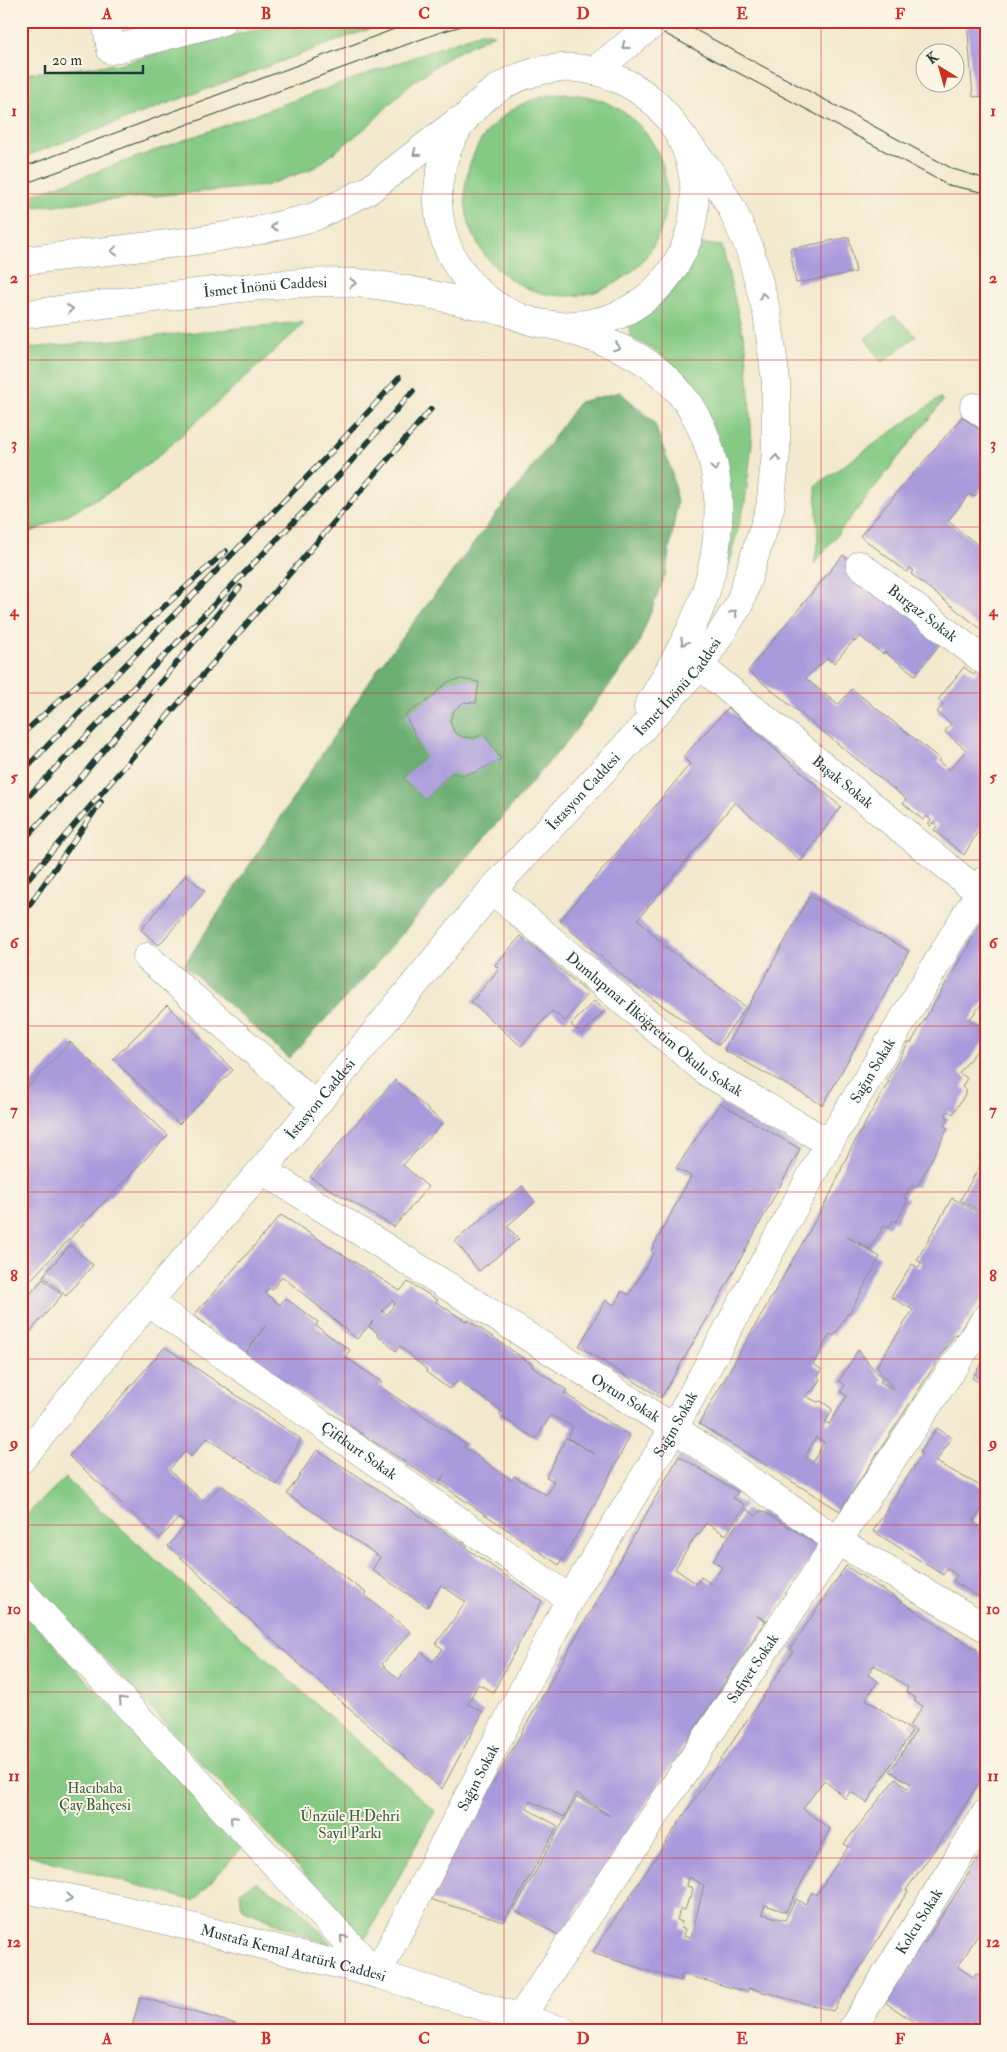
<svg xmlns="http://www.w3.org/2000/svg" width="1007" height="2052" viewBox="0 0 1007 2052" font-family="'IM FELL Double Pica',serif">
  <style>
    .green { fill: #84ca84; stroke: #52845c }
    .forest { fill: #6bae72; stroke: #457653 }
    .building { fill: #a99adc; fill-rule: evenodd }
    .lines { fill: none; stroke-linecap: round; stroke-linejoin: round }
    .street-casing { stroke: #889381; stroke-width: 29 }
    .secondary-casing { stroke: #889381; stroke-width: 29 }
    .primary-casing { stroke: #889381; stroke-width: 29 }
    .street { stroke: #fff; stroke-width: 28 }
    .secondary { stroke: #fff; stroke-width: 28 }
    .primary { stroke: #fff; stroke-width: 28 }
    .tram { stroke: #1f3d34; stroke-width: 1 }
    .rail-casing { stroke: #1f3d34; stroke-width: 5.5 }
    .rail { stroke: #fcf5e5; stroke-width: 4; stroke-dasharray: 11; stroke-linecap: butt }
    .oneway { stroke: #8f9e9a }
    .grid { fill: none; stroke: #d62828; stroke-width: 1; stroke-opacity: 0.55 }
    .labels { text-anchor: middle; stroke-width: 4; stroke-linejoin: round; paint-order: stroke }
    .street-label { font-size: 15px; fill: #1f3d34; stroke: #fcf5e5 }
    .park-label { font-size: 15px; fill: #386048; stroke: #fcf5e5 }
    .neatline { fill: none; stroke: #d62828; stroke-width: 2 }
    .grid-label { font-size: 16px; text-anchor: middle; font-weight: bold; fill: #d62828 }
  </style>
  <rect width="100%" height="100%" fill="#fcf5e5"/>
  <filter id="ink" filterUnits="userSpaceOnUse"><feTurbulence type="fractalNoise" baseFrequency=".02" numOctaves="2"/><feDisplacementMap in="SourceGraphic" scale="10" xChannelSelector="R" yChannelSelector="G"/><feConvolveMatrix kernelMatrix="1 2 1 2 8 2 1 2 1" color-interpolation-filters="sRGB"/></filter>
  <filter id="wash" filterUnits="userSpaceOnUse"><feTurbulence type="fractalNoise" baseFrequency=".0096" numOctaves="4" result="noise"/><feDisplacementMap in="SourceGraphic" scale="20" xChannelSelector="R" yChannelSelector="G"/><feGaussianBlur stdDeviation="1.12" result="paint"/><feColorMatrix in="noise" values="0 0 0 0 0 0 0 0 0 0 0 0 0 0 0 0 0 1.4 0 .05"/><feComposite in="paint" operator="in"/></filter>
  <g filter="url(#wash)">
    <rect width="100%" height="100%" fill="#f2e9ce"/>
    <path class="green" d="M290 21H393L355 34 21 158V74L118 64Z
      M483 32 494 34 448 57 409 85 369 125 316 167 265 186 21 208V199Z
      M465 195a101 101 0 1 1 202 0a101 101 0 1 1-202 0Z
      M701 244 722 246 746 347 752 443 745 503 728 566 721 564 716 434 696 384 657 352 631 337 628 324 675 289Z
      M894 315 916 336 882 363 865 338Z
      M302 322 304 324 153 461 110 491 67 515 21 537V349Z
      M940 398 943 401 814 564 818 539 816 485Z
      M65 1478 435 1811 365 1939 21 1569V1520Z
      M21 1610 242 1847 194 1901 21 1853Z
      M256 1882 300 1909 334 1947 242 1909 240 1892Z"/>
    <path class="forest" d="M620 392 654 422 672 472 677 503 666 573 636 650 568 740 366 976 289 1058 184 965 377 670 537 461 579 402Z"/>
    <g id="blocks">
      <path class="building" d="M967 21H986V96L973 97Z
        M849 237 856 272 796 283 790 249Z
        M962 417 986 434V484L974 497 969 494 948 521 984 550 986 548V633L911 574 914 571 910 568 907 572 860 536Z
        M843 555 947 635 915 675 885 652 883 654 860 636 855 642 854 640 834 663 828 658 805 678 838 705 852 689 940 759 938 761 949 770 966 750 945 732 951 724 937 712 943 705 938 700 964 667 974 675 982 664 986 666V774L982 778 986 781V818L964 855 934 830 938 825 933 822 930 826 928 825 931 820 927 816 923 820 903 803 906 799 748 671Z
        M461 679 479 682 476 703 464 702 454 710 450 721 454 732 462 737 473 738 484 734 501 759 476 772 461 775 451 773 424 799 403 778 426 757 405 715 434 696 439 689 448 682Z
        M728 708 841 807 801 861 735 802 638 919 666 947 746 1007 719 1045 637 988 560 921 690 764 683 757Z
        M186 875 205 891 159 945 141 930Z
        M810 896 909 951 823 1105 724 1050Z
        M980 925 986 930V998L969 1020 986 1029V1039L959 1073 967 1078 962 1087 967 1091 953 1114 948 1111 945 1116 949 1118 944 1126 948 1128 917 1187 911 1186 904 1197 908 1199 896 1222 893 1220 889 1227 884 1225 870 1249 846 1236 880 1257 849 1314 848 1313 834 1336 830 1334 813 1364 822 1370 818 1376 820 1379 813 1391 809 1392 806 1396 817 1402 821 1401 831 1408 832 1411 825 1422 829 1424 847 1396 841 1392 845 1385 839 1381 858 1350 882 1379 880 1382 894 1389 876 1367 913 1310 891 1297 912 1264 919 1268 921 1262 917 1260 952 1198 986 1217V1293L957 1335 955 1334 840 1511 699 1424 831 1193 849 1152 889 1081 887 1080 909 1042 911 1043ZM816 1437 824 1442 813 1462 805 1457Z
        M521 936 588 993 565 1021 552 1011 521 1046 471 1002 499 969 495 965Z
        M594 1001 605 1010 582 1034 571 1025Z
        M167 1005 233 1070 179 1124 113 1059Z
        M70 1042 168 1135 21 1290V1094Z
        M395 1080 443 1123 403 1165 428 1187 394 1227 310 1177Z
        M720 1103 800 1149 721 1295 661 1398 579 1346 606 1300 614 1305 622 1291 629 1295 654 1253 651 1251 691 1176 676 1168Z
        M986 1156V1215L960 1200Z
        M522 1186 535 1202 507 1226 519 1239 479 1271 455 1241Z
        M281 1215 400 1291 408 1282 438 1300 436 1302 467 1322 468 1320 533 1365 532 1367 567 1390 564 1393 630 1436 595 1504 559 1565 439 1483 445 1474 438 1484 244 1356 265 1326 244 1355 194 1315ZM282 1276 357 1339 373 1321 369 1327 378 1333 377 1335 396 1351 400 1346 427 1370 426 1372 449 1389 458 1381 502 1411 499 1415 536 1439 551 1415 573 1427 568 1438 595 1454 566 1438 546 1477 554 1481 547 1495 514 1476 512 1480 464 1447 466 1444 379 1386 382 1382 345 1357 350 1350 316 1326 318 1322 285 1298 280 1305 265 1293 269 1288 272 1290ZM392 1300 395 1303 387 1315 382 1311Z
        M70 1245 93 1265 66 1296 43 1276Z
        M43 1279 62 1295 21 1342V1304Z
        M165 1347 301 1439 277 1485 207 1438 191 1457 185 1451 169 1470 205 1503 221 1485 366 1593 364 1595 411 1632 382 1664 398 1679 422 1652 432 1662 443 1649 436 1644 466 1602 441 1585 427 1607 372 1570 380 1557 287 1494 317 1450 467 1546 466 1548 542 1601 493 1692 478 1684 468 1704 483 1712 442 1789 345 1705 168 1546 187 1524 179 1518 160 1538 69 1456Z
        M986 1356V1387L972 1378Z
        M937 1428 952 1438 936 1462 986 1489V1502L973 1522 986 1530V1601L953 1581 957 1576 947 1568 943 1575 873 1531 922 1454 920 1453Z
        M679 1456 738 1492 733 1498 745 1505 726 1535 706 1523 699 1535 697 1534 675 1569 697 1584 701 1577 711 1584 722 1567 713 1561 746 1509 756 1516 761 1510 820 1546 768 1622 757 1616 765 1621 560 1936 514 1910 577 1797 610 1816 577 1793 564 1817 530 1801 527 1809 558 1826 504 1922 420 1896 485 1780 493 1783Z
        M846 1566 986 1656V1772L952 1825 906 1890 908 1891 833 2011 749 1988 747 1992 682 1974 681 1981 592 1953 793 1651 790 1649ZM874 1665 908 1687 906 1692 916 1698 914 1701 923 1706 909 1726 916 1731 890 1771 911 1784 908 1789 896 1778 844 1844 848 1847 816 1895 812 1892 805 1904 796 1899 785 1920 762 1914 765 1905 786 1912 830 1829 803 1809 824 1780 846 1799 850 1791 867 1803 912 1731 866 1699 878 1681 868 1675ZM689 1877 704 1885 691 1938 683 1936 685 1929 680 1928 682 1922 677 1920 680 1909 685 1910 689 1898H691L693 1888 687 1886Z
        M986 1846V1922L958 1967 974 1978 976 1973 986 1980V2004L973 2023 986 2031H927L882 2000 921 1940 925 1943Z
        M140 1997 258 2030V2031H131Z"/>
    </g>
  </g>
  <g filter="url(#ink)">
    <use href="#blocks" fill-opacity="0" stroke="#889381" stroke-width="1"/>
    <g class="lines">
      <g class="street-casing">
        <g id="street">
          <path d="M106 21 111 50 223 21"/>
          <path d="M974 407 986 415"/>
          <path id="s1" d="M860 565 986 662"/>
          <path id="s2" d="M700 666 986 898"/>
          <path id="s3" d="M492 890 708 1073 829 1143"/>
          <path d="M147 957 315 1105"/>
          <path id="s4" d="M262 1170 674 1428 836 1540 986 1628"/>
          <path id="s5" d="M148 1302 570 1599"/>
          <path id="s6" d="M377 1974 570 1599 674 1428 829 1143 979 893 986 879"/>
          <path id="s7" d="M520 2018 986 1318"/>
          <path id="s8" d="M851 2031 986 1813"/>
        </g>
      </g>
      <g class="secondary-casing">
        <path id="secondary" d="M594 71 657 21"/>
      </g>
      <g class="primary-casing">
        <g id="primary">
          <path d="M21 261 194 241 256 231 314 217 369 190 458 121"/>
          <path id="s9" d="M21 315C89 306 156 297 224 290 268 285 324 279 368 284 412 289 455 300 498 310"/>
          <path d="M555 326C577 325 598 324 618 315 720 269 720 124 618 79 592 67 563 65 535 72 499 82 469 106 452 139 430 183 434 235 463 274 479 297 505 314 531 321 540 324 549 324 557 326 579 333 604 340 624 350 718 394 734 501 706 591 693 632 669 670 648 707"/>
          <path id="s10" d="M21 1460 148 1302 262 1170 492 890 700 666 739 605 770 508 776 452V382L767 313 750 250 732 209 714 177 678 131"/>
          <path d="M21 1591 377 1974"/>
          <path id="s11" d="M21 1888 124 1910 377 1974 563 2031"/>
        </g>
      </g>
      <use href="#street" class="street"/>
      <use href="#secondary" class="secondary"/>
      <use href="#primary" class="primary"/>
      <path class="tram" d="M624 21 660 31 948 185 986 193
        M679 21 953 169 986 179
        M21 168 416 21
        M21 185 441 32 479 21"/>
      <g class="rail-casing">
        <path id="rail" d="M21 735 226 551
          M21 773 334 449 399 378
          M21 804 340 474 413 391
          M21 843 72 788 240 587
          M21 887 431 409
          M21 917 101 802"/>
      </g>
      <use href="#rail" class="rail"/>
    </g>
    <defs><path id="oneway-chevron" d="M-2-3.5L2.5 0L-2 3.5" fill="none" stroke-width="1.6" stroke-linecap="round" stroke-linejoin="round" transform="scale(1.25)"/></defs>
    <g class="oneway">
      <use href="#oneway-chevron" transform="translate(625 46) rotate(142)"/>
      <use href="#oneway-chevron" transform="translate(416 153) rotate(142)"/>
      <use href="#oneway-chevron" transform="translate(274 227) rotate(167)"/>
      <use href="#oneway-chevron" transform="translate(114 251) rotate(173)"/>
      <use href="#oneway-chevron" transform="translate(353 283)"/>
      <use href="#oneway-chevron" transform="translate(763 296) rotate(-105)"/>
      <use href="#oneway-chevron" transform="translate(70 309) rotate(-7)"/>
      <use href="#oneway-chevron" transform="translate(617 347) rotate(20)"/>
      <use href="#oneway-chevron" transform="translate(776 458) rotate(-85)"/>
      <use href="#oneway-chevron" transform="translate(715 468) rotate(81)"/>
      <use href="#oneway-chevron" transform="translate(734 613) rotate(-57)"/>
      <use href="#oneway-chevron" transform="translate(684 642) rotate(119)"/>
      <use href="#oneway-chevron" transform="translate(122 1700) rotate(-133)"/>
      <use href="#oneway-chevron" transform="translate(233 1819) rotate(-133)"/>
      <use href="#oneway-chevron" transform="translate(69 1898) rotate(12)"/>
      <use href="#oneway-chevron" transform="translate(343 1938) rotate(-133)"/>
    </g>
  </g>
  <path class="grid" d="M186 21V2031M345 21V2031M504 21V2031M662 21V2031M821 21V2031M21 194H986M21 360H986M21 527H986M21 693H986M21 860H986M21 1026H986M21 1192H986M21 1359H986M21 1525H986M21 1692H986M21 1858H986"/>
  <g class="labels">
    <g class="street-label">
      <text dy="5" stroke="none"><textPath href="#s9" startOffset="246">İsmet İnönü Caddesi</textPath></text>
      <text dy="5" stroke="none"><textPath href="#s1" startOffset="79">Burgaz Sokak</textPath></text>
      <text dy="5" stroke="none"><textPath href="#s10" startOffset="1015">İsmet İnönü Caddesi</textPath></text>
      <text dy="5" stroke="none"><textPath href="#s2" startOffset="184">Başak Sokak</textPath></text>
      <text dy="5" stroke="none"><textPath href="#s10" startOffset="874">İstasyon Caddesi</textPath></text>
      <text dy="5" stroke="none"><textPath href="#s3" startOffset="211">Dumlupınar İlköğretim Okulu Sokak</textPath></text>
      <text dy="5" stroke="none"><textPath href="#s6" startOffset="1031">Sağın Sokak</textPath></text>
      <text dy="5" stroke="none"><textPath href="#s10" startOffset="469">İstasyon Caddesi</textPath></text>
      <text dy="5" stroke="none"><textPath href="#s4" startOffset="429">Oytun Sokak</textPath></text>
      <text dy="5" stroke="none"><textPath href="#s6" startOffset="626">Sağın Sokak</textPath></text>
      <text dy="5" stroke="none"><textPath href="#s5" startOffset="258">Çiftkurt Sokak</textPath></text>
      <text dy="5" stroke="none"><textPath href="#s7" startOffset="420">Safiyet Sokak</textPath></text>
      <text dy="5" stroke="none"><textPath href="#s6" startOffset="221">Sağın Sokak</textPath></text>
      <text dy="5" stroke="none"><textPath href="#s8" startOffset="129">Kolcu Sokak</textPath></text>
      <text dy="5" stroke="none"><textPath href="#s11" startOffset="280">Mustafa Kemal Atatürk Caddesi</textPath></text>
    </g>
    <g class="park-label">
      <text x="95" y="1793">Hacıbaba<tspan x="95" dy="17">Çay Bahçesi</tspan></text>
      <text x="350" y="1821">Ünzüle H.Dehri<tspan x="350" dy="17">Sayıl Parkı</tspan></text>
    </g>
  </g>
  <rect width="1007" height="2052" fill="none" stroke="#fcf5e5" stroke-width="55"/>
  <g transform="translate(940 68) rotate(323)"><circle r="24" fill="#fcf5e5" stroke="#a4ab9e"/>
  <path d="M0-4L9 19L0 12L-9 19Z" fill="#c8321e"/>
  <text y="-8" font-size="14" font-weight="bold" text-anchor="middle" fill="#1f3d34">K</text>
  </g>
  <path d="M45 65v8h98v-8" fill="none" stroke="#1f3d34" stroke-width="2.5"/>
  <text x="52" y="65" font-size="15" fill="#1f3d34" stroke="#fcf5e5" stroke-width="4" paint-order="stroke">20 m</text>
  <rect x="28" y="28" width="952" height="1996" class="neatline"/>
  <g class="grid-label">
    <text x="107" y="19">A</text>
    <text x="266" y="19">B</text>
    <text x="424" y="19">C</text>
    <text x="583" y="19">D</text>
    <text x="742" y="19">E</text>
    <text x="900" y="19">F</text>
    <text x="14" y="116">1</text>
    <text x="993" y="116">1</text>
    <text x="14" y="283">2</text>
    <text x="993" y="283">2</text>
    <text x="14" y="449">3</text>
    <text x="993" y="449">3</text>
    <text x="14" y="616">4</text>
    <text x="993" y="616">4</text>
    <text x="14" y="782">5</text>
    <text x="993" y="782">5</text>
    <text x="14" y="948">6</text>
    <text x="993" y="948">6</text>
    <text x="14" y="1115">7</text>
    <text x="993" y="1115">7</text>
    <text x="14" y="1281">8</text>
    <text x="993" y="1281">8</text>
    <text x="14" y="1448">9</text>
    <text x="993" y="1448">9</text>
    <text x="14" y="1614">10</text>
    <text x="993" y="1614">10</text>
    <text x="14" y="1781">11</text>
    <text x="993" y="1781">11</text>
    <text x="14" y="1947">12</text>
    <text x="993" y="1947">12</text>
    <text x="107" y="2044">A</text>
    <text x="266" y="2044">B</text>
    <text x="424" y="2044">C</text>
    <text x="583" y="2044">D</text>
    <text x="742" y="2044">E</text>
    <text x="900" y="2044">F</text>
  </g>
</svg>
